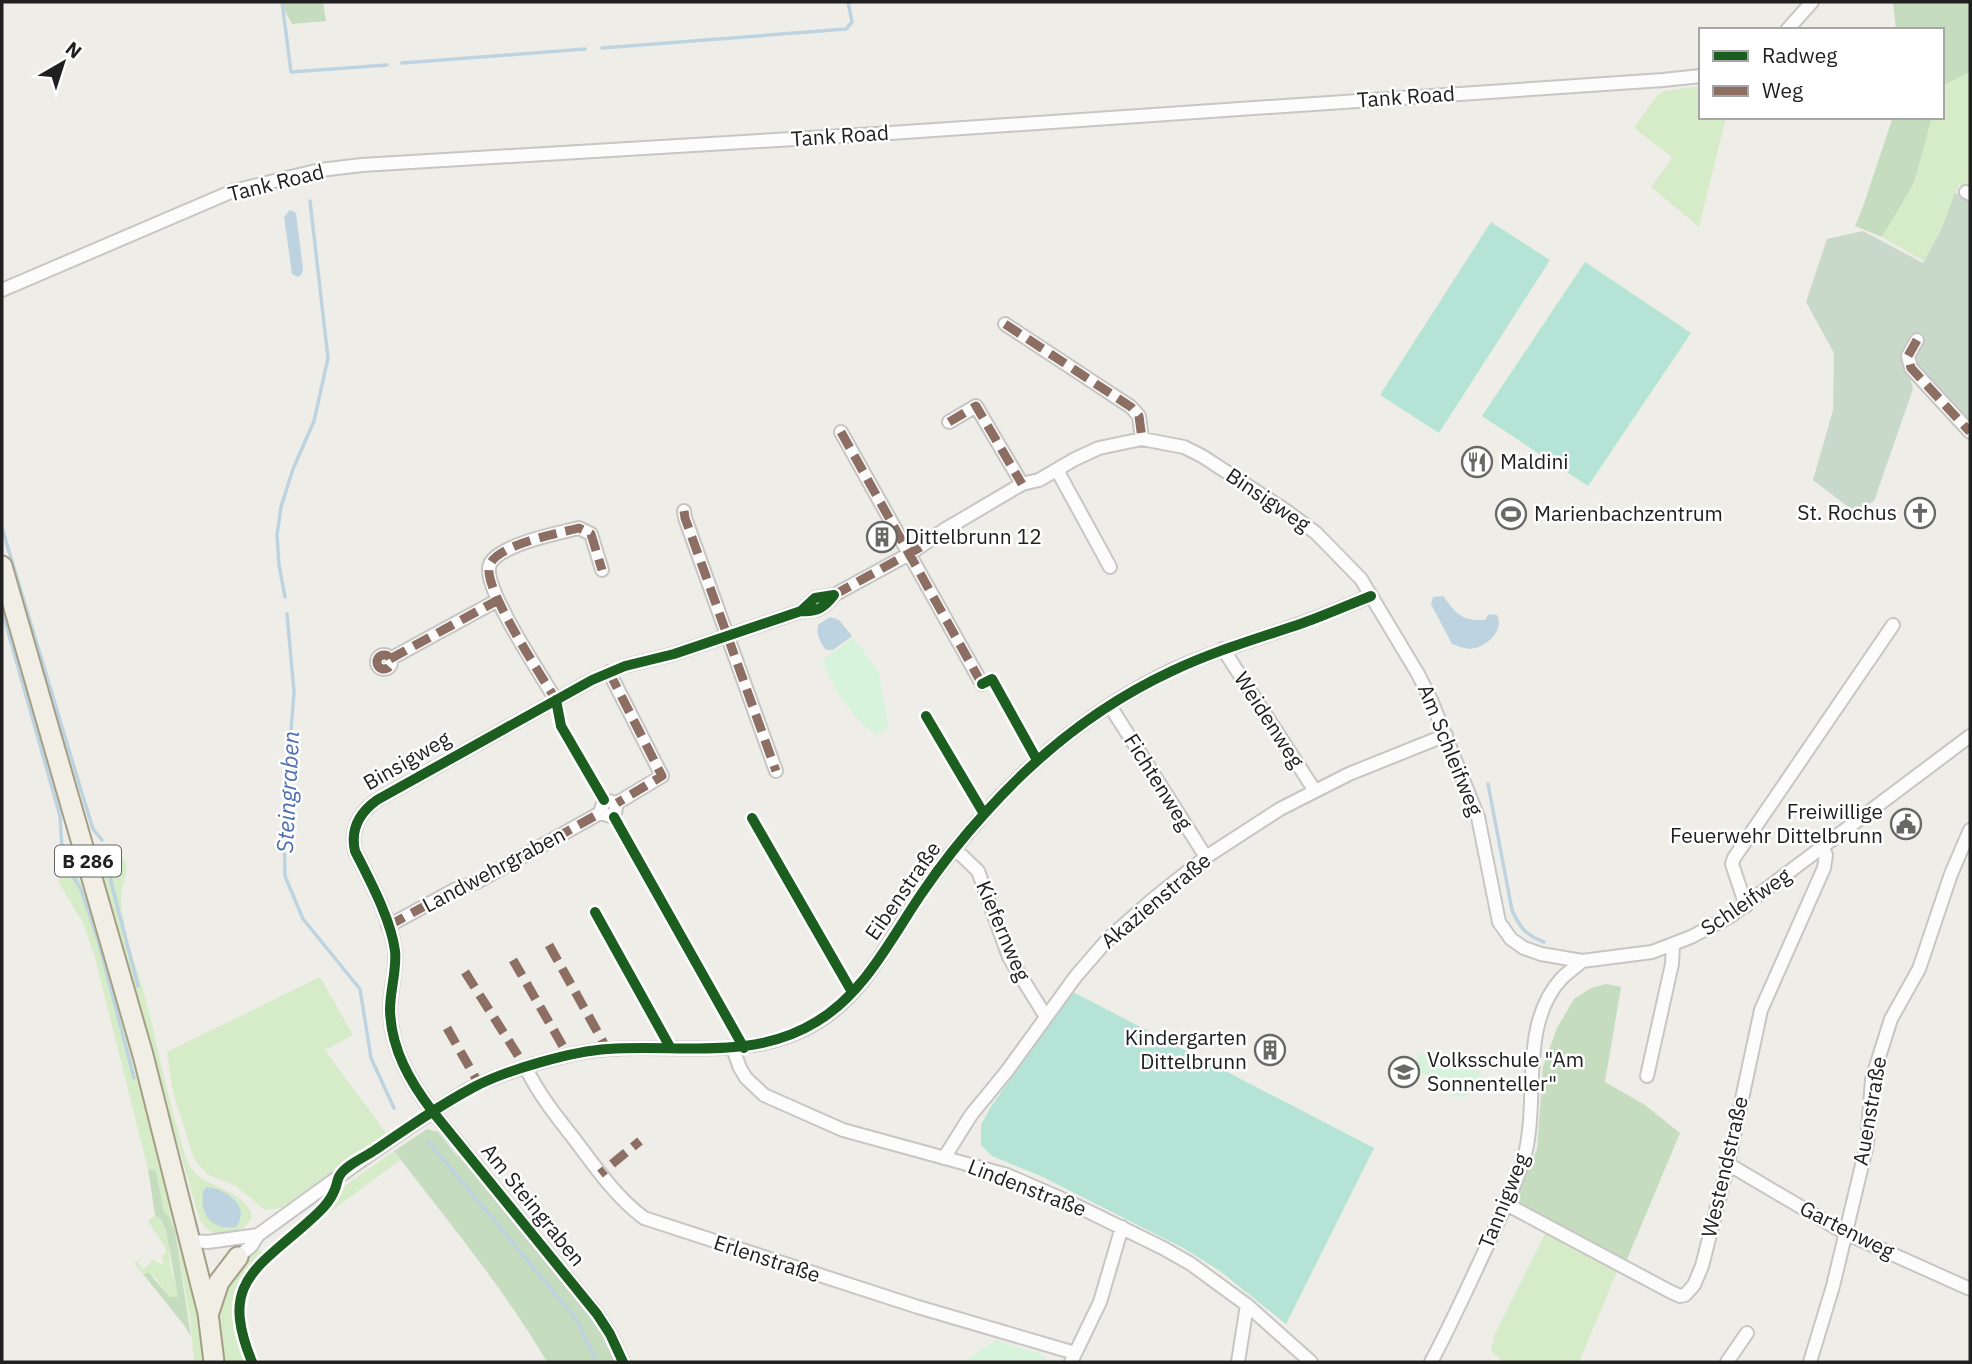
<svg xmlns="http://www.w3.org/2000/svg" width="1972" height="1364" viewBox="0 0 1972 1364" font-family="'IBM Plex Sans',sans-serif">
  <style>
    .grass { fill: #d6ebc8 }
    .forest { fill: #c5dcbe }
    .cemetery { fill: #c8d9ca }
    .park { fill: #d7f3db }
    .pitch { fill: #b5e4d6 }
    .water { fill: #bdd4e0 }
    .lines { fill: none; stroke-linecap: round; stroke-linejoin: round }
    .stream { stroke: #bdd4e0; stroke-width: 3.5 }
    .street-casing { stroke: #c7c6c4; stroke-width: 16 }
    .primary-casing { stroke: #a49e85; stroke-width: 23 }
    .street { stroke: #fcfcfc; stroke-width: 12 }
    .primary { stroke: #f1eee5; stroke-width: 19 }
    .quiet { stroke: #8d6e63; stroke-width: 9; stroke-dasharray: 18 9; stroke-linecap: butt }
    .cycleway-casing { stroke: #fff; stroke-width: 15 }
    .cycleway { stroke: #1b5e20; stroke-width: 10 }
    .labels { text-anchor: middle; stroke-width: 5; stroke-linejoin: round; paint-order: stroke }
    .shield { fill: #fff; stroke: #636363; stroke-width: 2 }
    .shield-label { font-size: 19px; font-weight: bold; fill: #202020 }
    .street-label { font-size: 21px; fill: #202020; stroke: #fff }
    .poi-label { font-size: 21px; fill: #202020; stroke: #fff; text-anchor: start }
    .water-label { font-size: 23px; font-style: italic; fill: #4e70ae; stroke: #fff }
  </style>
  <rect width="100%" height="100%" fill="#eeede8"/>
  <path class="grass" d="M1970 72V190L1959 185 1942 228 1924 261 1882 237 1914 183 1932 117H1942V86Z
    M1701 86V117H1726L1699 227 1651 187 1671 160V156L1634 128 1657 96 1664 91Z
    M115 852C136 862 121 881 121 899 122 930 135 963 144 993 156 1037 164 1083 177 1127 181 1139 183 1152 188 1163 201 1190 242 1185 252 1216 247 1232 222 1240 209 1230 204 1227 201 1222 199 1217L98 870 102 857Z
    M68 863 80 869 132 1040 201 1326 207 1362H194L190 1319 175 1231 169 1217 164 1212 156 1171 148 1169 94 954 83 923 59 883 60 870Z
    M320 977 353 1035 325 1050 386 1133 281 1208 265 1210 236 1186 207 1174 194 1159 173 1092 167 1052Z
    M394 1151 400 1160 318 1221 346 1185Z
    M155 1215C171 1227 168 1251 171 1269 173 1278 178 1287 178 1297L174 1299 170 1297 155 1277 146 1273 143 1274 134 1263 144 1256 138 1262 143 1269 150 1264 152 1259 161 1264 164 1263 161 1256 166 1253V1249L148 1221Z
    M1546 1232 1618 1269 1579 1362H1503L1491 1351 1494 1336Z
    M259 1249 262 1254C255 1263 247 1271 242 1281 229 1308 236 1336 247 1362H225L220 1311 223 1290 245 1259Z"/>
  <path class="forest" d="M280 2H323L326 21 292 24Z
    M1893 2H1970V72L1942 86V30H1896Z
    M1893 117H1932L1914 183 1882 237 1855 226 1863 207Z
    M1606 984 1621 987 1605 1082 1645 1105 1680 1133 1625 1264 1514 1205 1537 1149 1543 1067 1557 1028 1574 999 1591 988Z
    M427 1129 438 1132 457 1156 461 1154 588 1311 598 1326 615 1362H547C503 1287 447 1220 394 1151Z
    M148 1169 156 1171 164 1212 169 1217 175 1231 191 1337 184 1325 143 1274 149 1273 170 1297H178L166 1230 161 1220 155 1215Z"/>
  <path class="cemetery" d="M1955 193 1970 200V421L1916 363 1913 336 1905 345 1904 355 1913 389 1874 501 1855 512 1813 480 1833 410 1834 353 1806 302 1827 239 1863 231 1923 263 1942 228Z"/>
  <path class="park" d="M853 638 878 670 889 728 876 735C850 714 834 691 822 660Z
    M1419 1054H1423L1459 1070 1471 1065 1483 1076 1481 1080 1472 1084 1467 1097 1451 1096C1442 1066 1423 1083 1414 1068Z
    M996 1340 1040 1354 1049 1362H963Z"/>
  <path class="pitch" d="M1491 222 1550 260 1439 433 1380 395Z
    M1585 262 1691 333 1588 486 1482 416Z
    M1073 992 1374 1148 1286 1324 1220 1271 1185 1249 1043 1177 992 1156 981 1145V1125L992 1105Z"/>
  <path class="water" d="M290 210 296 213 303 269 302 274 298 277 292 274 284 217Z
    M1443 596C1457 614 1461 621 1485 620L1489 614 1497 615C1505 631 1485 649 1469 649 1463 648 1458 646 1452 644L1431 604 1433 597Z
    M830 617 839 620 852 636 833 650H826C820 641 816 636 818 625Z
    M207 1187C226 1189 252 1206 236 1227 210 1231 198 1212 204 1189Z"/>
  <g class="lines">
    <path class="stream" d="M282 2 291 72 387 65
      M602 48 846 29 852 22 848 2
      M402 63 585 49
      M2 528 84 800 93 829 102 840
      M285 597 279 565 277 535 281 507 293 469 314 421 328 358 310 201
      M2 610 60 816 62 849
      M287 614 294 692 284 820 285 876 303 919 360 989 371 1058 394 1108
      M1488 784 1512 910C1520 928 1526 935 1544 942
      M109 864 111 882 138 986
      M70 872 81 889 99 943 134 1078
      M428 1141 577 1320 597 1362"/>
    <g class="street-casing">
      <path id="street" d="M1787 30 1812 2
        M1966 192 1970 194
        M2 290 233 191 320 170 362 165 876 134 1663 80 1701 76
        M1005 324 1131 407 1139 416 1142 439
        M1917 340 1908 356 1911 368 1970 432
        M949 422 976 406 1022 484
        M841 432 982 684
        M1057 470 1110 567
        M684 511 685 518 776 771
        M834 595 911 553 944 530 1022 484 1039 480 1075 459 1099 448 1142 439 1184 447 1202 456 1285 510 1316 533 1361 579 1418 674 1431 700 1478 817 1499 922 1511 939 1524 948 1541 954 1582 961 1652 952 1691 937 1729 917 1970 736
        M1223 649 1315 791
        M377 662a7 7 0 1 1 14 0a7 7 0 1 1-14 0Z
        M390 659 498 600
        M609 672 662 776 617 803
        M556 700C541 675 487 594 489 569 489 564 493 559 497 556 517 541 555 534 579 528L591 534 602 570
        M1110 706 1206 857
        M604 800 617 803 614 817 600 813Z
        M955 849 978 871 1009 957 1046 1017
        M1746 906 1732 864 1734 858 1893 625
        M388 926 456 889 477 882 600 813
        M733 1049 740 1068 746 1078 764 1095 843 1130 1007 1175 1067 1201 1163 1248 1191 1264 1247 1305 1311 1362
        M526 1068C539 1095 557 1117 575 1140 596 1168 616 1197 644 1218L918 1307 1075 1353
        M1647 1076 1672 964 1673 944
        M944 1158 971 1115 1007 1071 1076 976 1109 938 1152 900 1206 857 1280 809 1349 774 1446 735
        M1728 1164 1845 1233 1970 1289
        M1506 1204 1671 1292 1680 1296 1685 1295 1694 1285 1702 1266 1728 1164 1761 1010 1824 868 1826 855 1823 848
        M191 1241 208 1242 258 1235
        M238 1257 251 1246 258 1235C314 1195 369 1153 428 1115 444 1105 461 1092 479 1084 507 1072 539 1062 569 1055 651 1035 742 1069 818 1022 866 992 891 937 922 892 941 865 963 838 985 813 1036 755 1100 705 1170 671 1213 651 1258 639 1302 623 1326 615 1348 605 1371 596
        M623 1362 610 1334 597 1314 433 1112C410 1082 391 1049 390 1010 390 990 397 970 395 951 391 919 369 879 355 851 350 829 359 813 377 800L592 680 625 666 674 654 801 611C817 612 824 608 834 595L815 598 801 611
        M1071 1362 1100 1302 1122 1227
        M1238 1362 1247 1305
        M1431 1362C1452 1323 1470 1282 1489 1242 1501 1214 1515 1187 1524 1158 1540 1101 1518 1025 1562 978 1568 972 1576 967 1582 961
        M1727 1362 1747 1333
        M1810 1362 1833 1286 1867 1144 1872 1079 1891 1019 1919 969 1951 874 1970 830"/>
    </g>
    <g class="primary-casing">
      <path id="primary" d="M2 566 143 1055 208 1313 214 1362
        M209 1312 219 1282 238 1257"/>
    </g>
    <use href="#street" class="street"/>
    <use href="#primary" class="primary"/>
    <path class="quiet" d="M1005 324 1131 407 1139 416 1142 439
      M1917 340 1908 356 1911 368 1970 432
      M949 422 976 406 1022 484
      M841 432 982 684 987 682
      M684 511 685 518 776 771
      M834 595 928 543
      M377 662a7 7 0 1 1 14 0a7 7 0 1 1-14 0Z
      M390 659 498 600
      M609 672 662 776 617 803
      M557 706 556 700C541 675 487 594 489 569 489 564 493 559 497 556 517 541 555 534 579 528L591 534 602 570
      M388 926 456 889 477 882 600 813
      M549 945 607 1049
      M513 960 568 1055
      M465 972 526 1068
      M447 1028 479 1084
      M612 1164 640 1141
      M600 1174 605 1170"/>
    <g class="cycleway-casing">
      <path id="cycleway" d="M982 684 992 679 1037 760
        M556 700 561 726 604 800
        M926 716 984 814
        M614 817 744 1048
        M752 818 852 992
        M595 912 670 1047
        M252 1362C220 1284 253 1271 307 1223 318 1213 330 1203 335 1189 337 1185 337 1179 340 1175 346 1165 365 1157 375 1150 407 1128 440 1105 474 1087 506 1070 573 1051 608 1049 679 1044 753 1061 816 1022 865 993 891 938 922 893 941 865 963 837 986 812 1038 754 1101 704 1172 671 1214 651 1259 638 1303 623 1326 615 1348 605 1371 596
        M623 1362 610 1334 597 1314 433 1112C410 1082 391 1049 390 1010 390 990 397 970 395 951 391 919 369 879 355 851 350 829 359 813 377 800L592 680 625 666 674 654 801 611C817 612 824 608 834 595L815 598 801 611"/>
    </g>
    <use href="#cycleway" class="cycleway"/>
  </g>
  <defs>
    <g id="restaurant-ring" transform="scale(1.575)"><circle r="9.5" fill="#fff" stroke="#686866" stroke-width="1.5"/><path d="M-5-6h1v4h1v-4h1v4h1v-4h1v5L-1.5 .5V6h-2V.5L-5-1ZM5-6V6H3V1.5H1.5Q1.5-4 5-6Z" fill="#686866"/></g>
    <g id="church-ring" transform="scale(1.575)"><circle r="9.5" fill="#fff" stroke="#686866" stroke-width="1.5"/><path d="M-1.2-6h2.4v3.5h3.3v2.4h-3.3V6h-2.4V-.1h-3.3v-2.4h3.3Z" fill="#686866"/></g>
    <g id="stadium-ring" transform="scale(1.575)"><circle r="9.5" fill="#fff" stroke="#686866" stroke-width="1.5"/><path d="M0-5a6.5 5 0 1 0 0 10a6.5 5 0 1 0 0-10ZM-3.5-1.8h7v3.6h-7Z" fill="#686866"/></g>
    <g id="building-ring" transform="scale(1.575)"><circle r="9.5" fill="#fff" stroke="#686866" stroke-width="1.5"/><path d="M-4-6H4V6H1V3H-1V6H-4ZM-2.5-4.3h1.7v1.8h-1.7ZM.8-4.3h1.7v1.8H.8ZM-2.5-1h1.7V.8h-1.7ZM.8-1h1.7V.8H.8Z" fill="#686866"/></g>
    <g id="civic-ring" transform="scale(1.575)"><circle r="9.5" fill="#fff" stroke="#686866" stroke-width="1.5"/><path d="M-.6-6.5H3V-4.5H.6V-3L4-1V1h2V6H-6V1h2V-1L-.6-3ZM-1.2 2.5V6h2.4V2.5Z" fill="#686866"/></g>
    <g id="school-ring" transform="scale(1.575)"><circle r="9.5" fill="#fff" stroke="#686866" stroke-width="1.5"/><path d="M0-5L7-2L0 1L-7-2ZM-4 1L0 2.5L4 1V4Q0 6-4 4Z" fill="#686866"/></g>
  </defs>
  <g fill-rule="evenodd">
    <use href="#restaurant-ring" x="1477" y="462"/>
    <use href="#church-ring" x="1920" y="513"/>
    <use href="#stadium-ring" x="1511" y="514"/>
    <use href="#building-ring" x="882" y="537"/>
    <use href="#civic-ring" x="1906" y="824"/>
    <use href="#building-ring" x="1270" y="1050"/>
    <use href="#school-ring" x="1404" y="1072"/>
  </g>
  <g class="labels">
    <rect class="shield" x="55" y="845.5" width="66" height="31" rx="5"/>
    <g class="shield-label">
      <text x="88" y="868">B 286</text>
    </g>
    <g class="street-label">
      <text transform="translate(1406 97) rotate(-4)" y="7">Tank Road</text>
      <text transform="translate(840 136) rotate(-4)" y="7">Tank Road</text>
      <text transform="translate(276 183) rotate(-14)" y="7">Tank Road</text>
      <text transform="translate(1268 500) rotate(34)" y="7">Binsigweg</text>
      <text transform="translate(1269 720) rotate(57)" y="7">Weidenweg</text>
      <text transform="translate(1450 750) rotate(68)" y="7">Am Schleifweg</text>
      <text transform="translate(407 761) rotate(-30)" y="7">Binsigweg</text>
      <text transform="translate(1158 782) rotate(58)" y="7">Fichtenweg</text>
      <text transform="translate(494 870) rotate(-28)" y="7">Landwehrgraben</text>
      <text transform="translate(903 891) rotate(-55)" y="7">Eibenstraße</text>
      <text transform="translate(1156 901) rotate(-40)" y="7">Akazienstraße</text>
      <text transform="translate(1746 902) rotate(-34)" y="7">Schleifweg</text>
      <text transform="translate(1003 931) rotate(67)" y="7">Kiefernweg</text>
      <text transform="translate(1870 1111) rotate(-80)" y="7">Auenstraße</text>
      <text transform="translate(1725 1167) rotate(-77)" y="7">Westendstraße</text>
      <text transform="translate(1027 1188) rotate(21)" y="7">Lindenstraße</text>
      <text transform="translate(1504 1201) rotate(-68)" y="7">Tannigweg</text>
      <text transform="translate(533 1205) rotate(51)" y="7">Am Steingraben</text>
      <text transform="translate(1847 1230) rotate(27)" y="7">Gartenweg</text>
      <text transform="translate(767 1259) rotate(18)" y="7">Erlenstraße</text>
    </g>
    <g class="poi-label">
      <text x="1500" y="469">Maldini</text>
      <text x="1897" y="520" text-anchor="end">St. Rochus</text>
      <text x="1534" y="521">Marienbachzentrum</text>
      <text x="905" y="544">Dittelbrunn 12</text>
      <text x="1883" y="819" text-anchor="end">Freiwillige<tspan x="1883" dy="24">Feuerwehr Dittelbrunn</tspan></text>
      <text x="1247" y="1045" text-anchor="end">Kindergarten<tspan x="1247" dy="24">Dittelbrunn</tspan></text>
      <text x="1427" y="1067">Volksschule "Am<tspan x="1427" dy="24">Sonnenteller"</tspan></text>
    </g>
    <g class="water-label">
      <text transform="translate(288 792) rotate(-87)" y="8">Steingraben</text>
    </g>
  </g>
  <rect width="1972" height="1364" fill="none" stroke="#202020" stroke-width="7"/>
  <rect x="1699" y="28" width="245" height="91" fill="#ffffff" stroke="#a6a6a6" stroke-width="2"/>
  <rect x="1713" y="51" width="35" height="10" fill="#1b5e20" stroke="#a6a6a6" stroke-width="2"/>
  <text x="1762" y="63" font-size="21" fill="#202020">Radweg</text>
  <rect x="1713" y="86" width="35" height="10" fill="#8d6e63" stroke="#a6a6a6" stroke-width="2"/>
  <text x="1762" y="98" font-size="21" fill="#202020">Weg</text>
  <g transform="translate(63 63) rotate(39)" stroke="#ffffff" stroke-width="5" paint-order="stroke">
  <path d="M0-5L12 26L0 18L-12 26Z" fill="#202020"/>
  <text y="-10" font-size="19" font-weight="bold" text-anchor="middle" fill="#202020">N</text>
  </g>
</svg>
